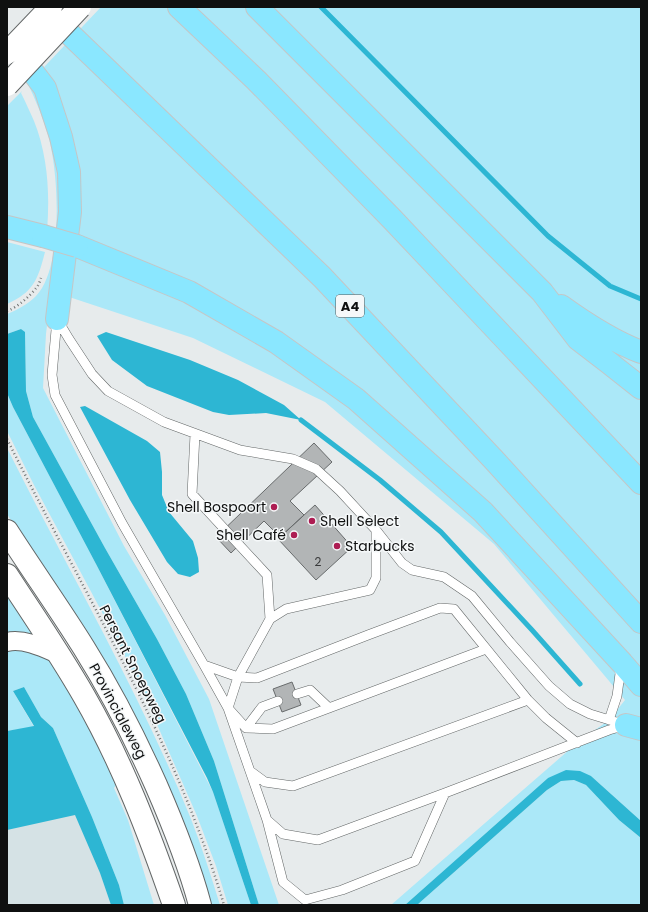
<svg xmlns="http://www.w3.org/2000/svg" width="648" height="912" viewBox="0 0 648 912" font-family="Poppins,sans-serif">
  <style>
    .built { fill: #d5e2e5 }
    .green { fill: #abe8f8 }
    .water { fill: #2db6d3 }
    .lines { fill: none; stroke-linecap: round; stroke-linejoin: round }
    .stream { stroke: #2db6d3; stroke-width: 5 }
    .building { fill: #b2b5b6; stroke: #686b6c }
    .service-casing { stroke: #636767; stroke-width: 10 }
    .minor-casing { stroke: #636767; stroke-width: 20 }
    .secondary-casing { stroke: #636767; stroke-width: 24 }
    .motorway-casing { stroke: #c5c6c6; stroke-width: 24 }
    .path { stroke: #727575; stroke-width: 2.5; stroke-dasharray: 1 3; stroke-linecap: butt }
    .service { stroke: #fff; stroke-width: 9 }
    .minor { stroke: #fff; stroke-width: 18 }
    .secondary { stroke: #fff; stroke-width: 22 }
    .motorway { stroke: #8ae7ff; stroke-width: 22 }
    .secondary-bridge-casing { stroke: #636767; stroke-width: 24; stroke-linecap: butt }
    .motorway-bridge-casing { stroke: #c5c6c6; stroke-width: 24; stroke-linecap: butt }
    .secondary-bridge { stroke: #fff; stroke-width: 22 }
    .motorway-bridge { stroke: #8ae7ff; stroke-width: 22 }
    .poi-dot { fill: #ad1c52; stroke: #f5f8f9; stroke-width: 1.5 }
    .labels { text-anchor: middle; stroke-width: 3; stroke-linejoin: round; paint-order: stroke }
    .number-label { font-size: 12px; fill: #38393a }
    .shield { fill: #f5f8f9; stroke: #545656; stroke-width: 1 }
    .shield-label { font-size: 13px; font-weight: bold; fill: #0f1010 }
    .poi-label { font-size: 14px; fill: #0f1010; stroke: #f5f8f9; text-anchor: end }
    .street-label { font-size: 14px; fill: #0f1010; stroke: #f5f8f9 }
  </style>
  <rect width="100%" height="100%" fill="#e7ebec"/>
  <path class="built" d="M75 814 100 873 111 905H7V828Z"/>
  <path class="green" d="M101 7H641V821L591 776 548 778 405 905H391L577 743 609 720 625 700 494 544 325 402 193 338 51 291 46 334 43 388 124 546 165 615 209 699 279 905H259L214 761 186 694 157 639 105 548 33 417 26 391 25 333 21 329 7 334V314C17 310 28 304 36 296 64 267 59 172 48 135 43 118 36 101 28 84Z
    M22 91 21 93C26 103 30 112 34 121 48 156 50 194 47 231L7 221V106Z
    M7 242 45 252C38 279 34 292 7 304Z
    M7 393 13 407 96 564 213 792 251 905H228L216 866 197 816 149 706 119 644 34 485 7 431Z
    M7 448C69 572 139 691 191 819 202 847 211 876 220 905H210L56 589 7 514Z
    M7 591 35 636 7 637Z
    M7 646 37 651 54 664 94 733 118 782 114 788 128 820 154 905H124L119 885 92 817 53 728 41 717 24 687 13 691 34 727 7 731Z
    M574 780 586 785 619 820 641 838V905H417L547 790 561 781Z"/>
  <path class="water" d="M21 329 25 332 26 391 33 417 105 548 157 639 186 694 214 761 259 905H251L213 792 207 778 96 564 13 407 7 393V334Z
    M106 332 190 360 238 380 284 405 301 420 266 413 229 415 213 412 147 386 112 360 97 336Z
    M85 406 147 441 160 452 162 472V495L169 512 193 541 198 558 199 572 190 577 178 574 167 562 130 500 80 407Z
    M24 687 41 717 53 728 92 817 119 885 124 905H111L100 873 75 815 7 830V731L34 726 13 691Z
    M566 770 580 771 591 776 641 821V838L619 820 586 785 574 780 561 781 547 790 417 905H405L548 778Z"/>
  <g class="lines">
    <path class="stream" d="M321 7 548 236 610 286 641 299
      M301 420 380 480 441 532 532 630 580 684"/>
  </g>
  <path class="building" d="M314 443 332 462 290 501 304 515 280 537 264 521 231 553 216 537Z
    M315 505 352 547 316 580 278 539Z
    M292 682 301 705 282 712 273 689Z"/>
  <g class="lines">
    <g class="service-casing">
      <path id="service" d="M57 319 52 375 55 395 122 523 204 665 228 708 267 820 283 834 318 840 445 793 609 730 626 725
        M57 319 69 339 92 374 108 391 164 422 240 450 293 459 316 469 340 491 376 530 402 563 412 570 444 577 472 596 510 642 549 686 570 704 590 714 626 725
        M195 434 192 494 267 575 270 619
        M376 530V578L370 590 286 609 270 619 238 677 228 708 246 728 273 729 486 649
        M204 665 238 677 257 678 368 635 440 608 454 609 528 700 546 718 577 743
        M297 694 310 690 329 708
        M609 720 617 696 621 666
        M246 728 262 707 278 701
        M250 771 265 782 293 786 528 700
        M267 820 283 882 305 900 342 890 415 861 445 793"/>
    </g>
    <g class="minor-casing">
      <path id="minor" d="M7 642C24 638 44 648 60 655"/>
    </g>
    <g class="secondary-casing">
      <path id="secondary" d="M7 531C32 570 59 608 84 648 111 691 135 738 156 785 173 824 189 864 200 905
        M7 575C33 615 60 654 84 696 122 762 149 833 174 905"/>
    </g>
    <g class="motorway-casing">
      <path id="motorway" d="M179 7 256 80 392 219 641 483
        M257 7 542 292 578 339 608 362 641 388
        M48 13 322 277 494 460 641 622
        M16 50 45 88 61 137 69 172 70 212 57 319
        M7 227 43 236
        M77 246 189 292 276 342 356 399 483 512 622 663 641 685
        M561 306C586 324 612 341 641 352
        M626 725 641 729"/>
    </g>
    <path class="path" d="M7 311C18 307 30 296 37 287 39 284 40 281 41 278
      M7 439C83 592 175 740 224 905"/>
    <use href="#service" class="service"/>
    <use href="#minor" class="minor"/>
    <use href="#secondary" class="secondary"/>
    <use href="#motorway" class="motorway"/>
    <g class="secondary-bridge-casing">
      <path id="secondary-bridge" d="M7 53 51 7
        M7 85 80 7"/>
    </g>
    <g class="motorway-bridge-casing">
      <path id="motorway-bridge" d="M43 236 77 246"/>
    </g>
    <use href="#secondary-bridge" class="secondary-bridge"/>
    <use href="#motorway-bridge" class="motorway-bridge"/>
  </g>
  <g class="poi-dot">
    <circle cx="274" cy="507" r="4"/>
    <circle cx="312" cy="521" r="4"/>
    <circle cx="294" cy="535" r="4"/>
    <circle cx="337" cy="546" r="4"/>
  </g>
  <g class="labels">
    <g class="number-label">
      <text x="318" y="566">2</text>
    </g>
    <rect class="shield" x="336" y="295" width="28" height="22" rx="3"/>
    <g class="shield-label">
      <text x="350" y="311">A4</text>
    </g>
    <g class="poi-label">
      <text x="266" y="512">Shell Bospoort</text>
      <text x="320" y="526" text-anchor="start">Shell Select</text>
      <text x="286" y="540">Shell Café</text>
      <text x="345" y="551" text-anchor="start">Starbucks</text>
    </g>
    <g class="street-label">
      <text transform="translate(133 664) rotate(63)" y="5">Persant Snoepweg</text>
      <text transform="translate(118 711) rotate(62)" y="5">Provincialeweg</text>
    </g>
  </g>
  <rect width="648" height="912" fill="none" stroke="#0f1010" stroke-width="16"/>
</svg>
